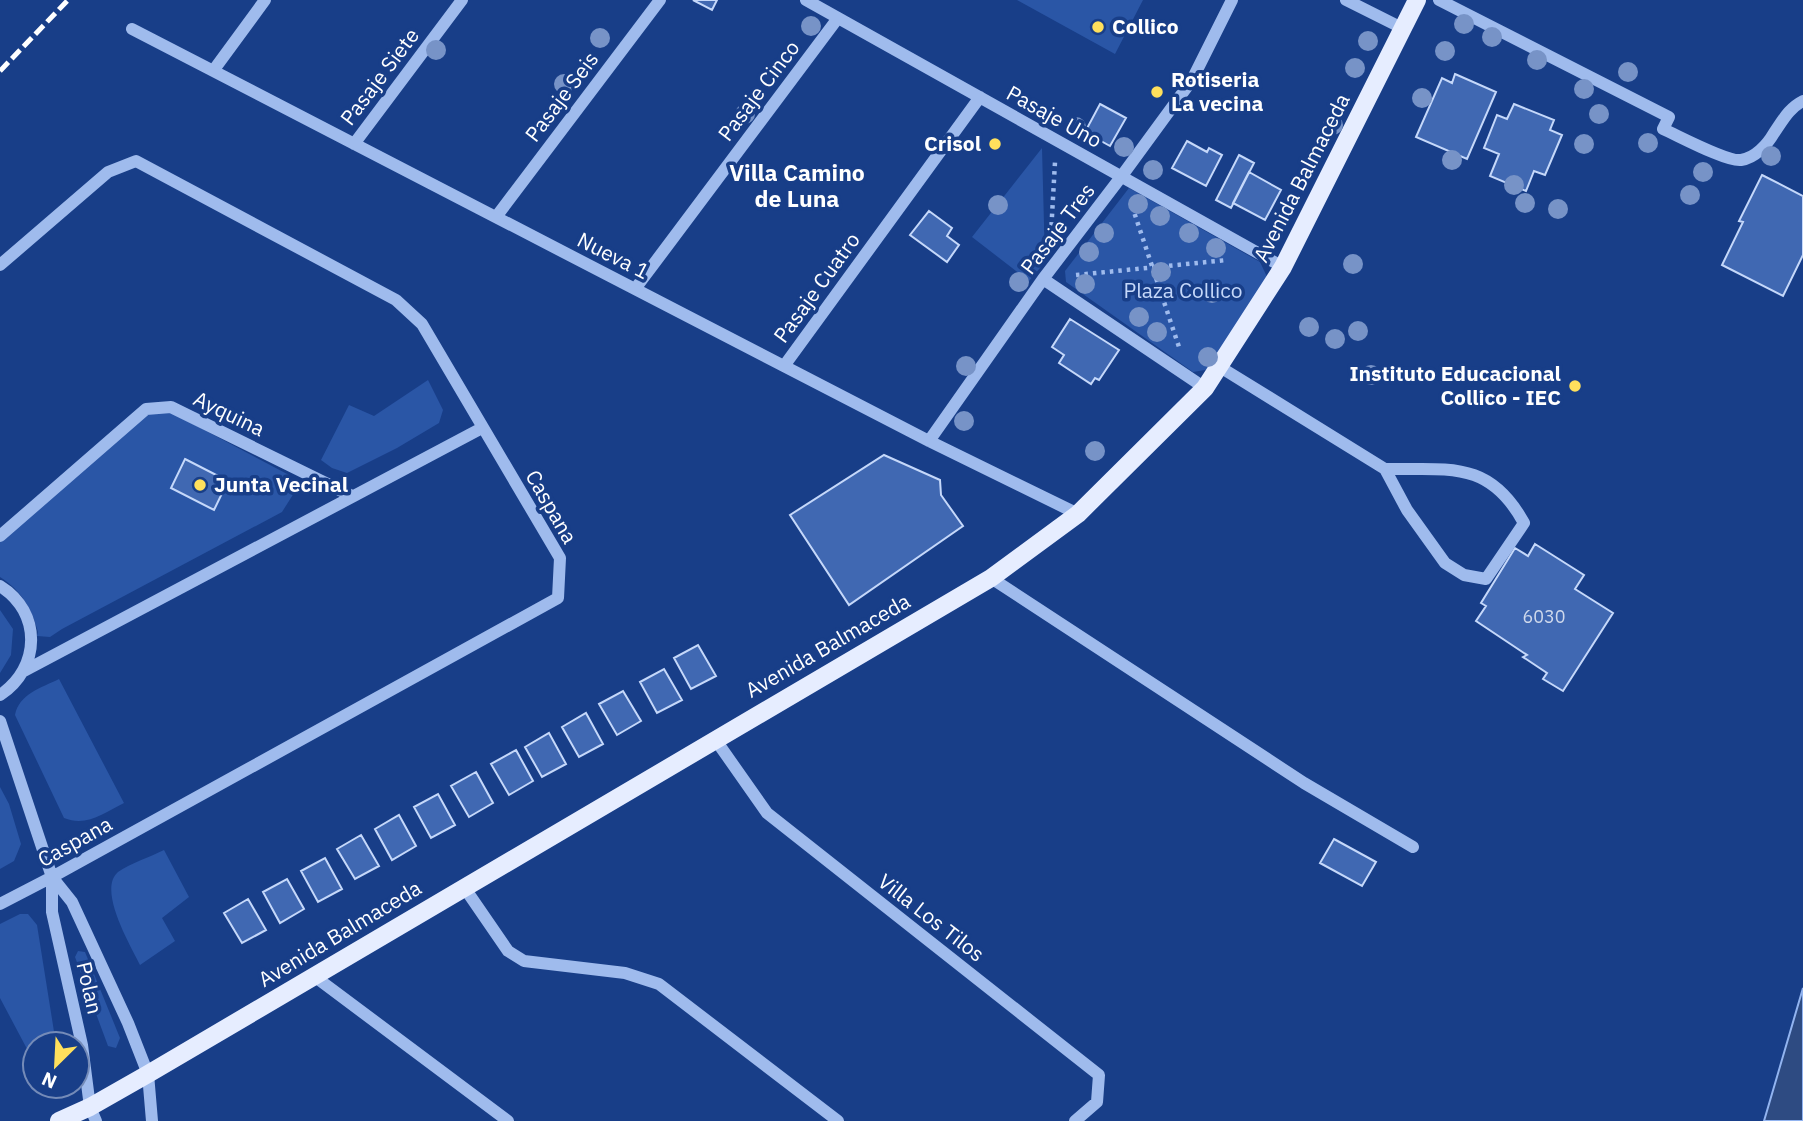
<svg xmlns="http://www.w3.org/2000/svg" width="1803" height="1121" viewBox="0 0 1803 1121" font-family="'IBM Plex Sans',sans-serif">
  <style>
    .green { fill: #2a56a6 }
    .water { fill: #2e4b82; stroke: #92b4f0; stroke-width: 2 }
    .building { fill: #4068b2; stroke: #c5d8fa; stroke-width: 2 }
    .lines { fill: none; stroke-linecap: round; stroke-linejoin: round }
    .path { stroke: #9fbbed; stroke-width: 4.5; stroke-dasharray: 3.5 5; stroke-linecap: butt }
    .minor { stroke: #9fbbed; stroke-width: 12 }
    .major { stroke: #e6edff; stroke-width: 18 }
    .rail { stroke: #fff; stroke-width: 5; stroke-dasharray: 12 5; stroke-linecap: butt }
    .tree { fill: #7793c7 }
    .poi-dot { fill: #ffe05c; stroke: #183e88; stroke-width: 2.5 }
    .labels { text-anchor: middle; stroke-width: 7; stroke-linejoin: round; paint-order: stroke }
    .number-label { font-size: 18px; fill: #cfd9ec }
    .poi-label { font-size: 21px; font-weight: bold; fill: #fff; stroke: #183e88; text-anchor: start }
    .street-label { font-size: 21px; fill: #fff; stroke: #183e88 }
    .park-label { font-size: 21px; fill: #c5d8fa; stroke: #183e88 }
    .neighbourhood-label { font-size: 23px; font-weight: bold; fill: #fff; stroke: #183e88 }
  </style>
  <rect width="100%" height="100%" fill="#183e88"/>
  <path class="green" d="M1017 0H1143L1115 54Z
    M1042 148 1045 262 1029 281 972 237Z
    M1129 188 1260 262 1269 281 1211 369 1193 372 1066 282 1065 271Z
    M428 380 443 410 439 423 397 448 347 473 332 468 321 460 349 405 374 416Z
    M161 407 289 475 294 493 282 512 62 629 50 637 37 636 38 632C32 609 21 590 0 577V539L124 427Z
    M0 610 13 629 11 655 0 673Z
    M59 679 124 803C104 813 87 827 64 818L15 715C19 694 41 688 59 679Z
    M0 787 9 804 21 844 14 861 0 869Z
    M164 850 189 897 162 918 175 941 140 965C131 946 97 890 118 872 131 863 150 857 164 850Z
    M20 914H28L37 925 56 1044H35V1064L0 998V924Z
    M78 951 85 952 120 1038 116 1048 108 1046 75 957Z"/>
  <path class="water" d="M1803 988V1121H1764Z"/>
  <path class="building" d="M693 0H717L712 10Z
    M1455 74 1496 92 1467 159 1416 137 1442 78 1452 83Z
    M1100 104 1126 118 1110 146 1085 132Z
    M1514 104 1554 120 1550 130 1562 135 1545 175 1534 171 1526 191 1490 176 1499 154 1484 148 1497 115 1507 119Z
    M1187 141 1207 152 1209 148 1222 155 1206 186 1172 168Z
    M1239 155 1254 163 1231 208 1216 200Z
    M1249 172 1281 190 1265 220 1233 203Z
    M1762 175 1803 196V255L1783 296 1722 265 1743 222 1739 221Z
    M929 211 952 228 947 236 959 245 947 262 910 235Z
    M1070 319 1119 350 1099 380 1095 378 1091 384 1059 363 1064 355 1052 347Z
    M884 455 940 480 941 495 963 526 849 605 790 515Z
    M185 459 228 481 214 510 171 488Z
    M1535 544 1584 575 1575 589 1613 613 1563 691 1543 679 1547 673 1523 657 1527 655 1476 621 1486 606 1481 603 1515 548 1528 556Z
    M698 645 716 676 691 689 674 658Z
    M664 669 682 700 657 713 640 682Z
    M623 691 641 721 617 735 599 704Z
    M586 713 603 744 579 757 562 727Z
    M549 733 566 764 542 777 525 747Z
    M516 750 533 781 509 795 491 764Z
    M476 772 493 803 469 817 451 786Z
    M438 794 455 825 431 838 414 807Z
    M399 815 416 846 392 860 375 829Z
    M361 835 379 866 355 879 337 849Z
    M1334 839 1376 862 1362 886 1320 863Z
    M325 858 342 889 318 902 301 871Z
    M287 879 304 909 280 923 263 892Z
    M248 899 266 930 242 943 224 913Z"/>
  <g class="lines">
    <path class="path" d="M1132 206 1179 347
      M1051 234 1055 162
      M1076 275 1227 260"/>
    <path class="minor" d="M806 0 1283 267
      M1346 0 1404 29
      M1439 0 1669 117 1663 129C1679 136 1727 162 1741 160 1755 158 1767 145 1774 133 1783 120 1789 108 1803 101
      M132 29 929 441 1078 514
      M213 71 265 0
      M354 144 462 0
      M496 217 660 0
      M0 265 108 172 136 161 396 300 422 324 560 558 558 598 52 877 0 904
      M1043 279 1205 388
      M635 289 838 18
      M784 366 980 97
      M1220 367 1385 469 1407 510 1445 563 1464 575 1486 579 1524 523C1489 459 1448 470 1385 469
      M929 441 1043 279 1121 177 1192 80 1232 0
      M0 536 146 409 171 407 352 496
      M991 578 1304 783 1413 847
      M0 586C42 612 41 668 0 695
      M24 671 482 428
      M0 721 52 877 72 902 128 1023 148 1074 152 1121
      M715 739 767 813 1099 1075 1097 1102 1075 1121
      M52 877V912L82 1045 90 1107 96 1121
      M464 887 508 951 524 961 625 973 659 984 838 1121
      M314 976 508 1121"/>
    <path class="major" d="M59 1121 90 1107 148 1074 991 578 1078 514 1205 388 1283 267 1417 0"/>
    <path class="rail" d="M0 71 68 0"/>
  </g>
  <g class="tree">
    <circle cx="1464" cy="24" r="10"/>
    <circle cx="811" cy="26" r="10"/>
    <circle cx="1492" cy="37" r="10"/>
    <circle cx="600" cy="38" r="10"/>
    <circle cx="1368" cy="41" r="10"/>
    <circle cx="436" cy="50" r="10"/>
    <circle cx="1445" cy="51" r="10"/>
    <circle cx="1537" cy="60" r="10"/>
    <circle cx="1355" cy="68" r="10"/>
    <circle cx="1628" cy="72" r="10"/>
    <circle cx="564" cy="84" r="10"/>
    <circle cx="1584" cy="89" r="10"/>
    <circle cx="1422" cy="98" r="10"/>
    <circle cx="745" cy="114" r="10"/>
    <circle cx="1599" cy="114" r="10"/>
    <circle cx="1333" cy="125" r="10"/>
    <circle cx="1076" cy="127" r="10"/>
    <circle cx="1648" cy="143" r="10"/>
    <circle cx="1584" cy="144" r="10"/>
    <circle cx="1124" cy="147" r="10"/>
    <circle cx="1771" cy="156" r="10"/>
    <circle cx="1452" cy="160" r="10"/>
    <circle cx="1153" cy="170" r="10"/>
    <circle cx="1703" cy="172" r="10"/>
    <circle cx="1514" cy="185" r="10"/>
    <circle cx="1690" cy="195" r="10"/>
    <circle cx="1525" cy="203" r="10"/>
    <circle cx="1138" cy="204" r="10"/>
    <circle cx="998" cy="205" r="10"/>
    <circle cx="1558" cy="209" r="10"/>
    <circle cx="1160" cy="216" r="10"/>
    <circle cx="1104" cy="233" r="10"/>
    <circle cx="1189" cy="233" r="10"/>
    <circle cx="1216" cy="248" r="10"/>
    <circle cx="1089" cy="252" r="10"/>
    <circle cx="1353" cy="264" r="10"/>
    <circle cx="1161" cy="272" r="10"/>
    <circle cx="1019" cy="282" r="10"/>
    <circle cx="1085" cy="284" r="10"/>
    <circle cx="1212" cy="293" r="10"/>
    <circle cx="1139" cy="317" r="10"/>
    <circle cx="1309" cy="327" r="10"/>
    <circle cx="1358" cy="331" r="10"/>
    <circle cx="1157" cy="332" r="10"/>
    <circle cx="1335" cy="339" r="10"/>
    <circle cx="1208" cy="357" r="10"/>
    <circle cx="966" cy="366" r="10"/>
    <circle cx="1371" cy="375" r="10"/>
    <circle cx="964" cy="421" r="10"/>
    <circle cx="1095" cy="451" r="10"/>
  </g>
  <g class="poi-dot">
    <circle cx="1098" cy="27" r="7"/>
    <circle cx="1157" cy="92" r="7"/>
    <circle cx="995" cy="144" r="7"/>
    <circle cx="1575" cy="386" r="7"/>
    <circle cx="200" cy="485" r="7"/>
  </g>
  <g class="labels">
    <g class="number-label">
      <text x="1544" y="623">6030</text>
    </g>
    <g class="poi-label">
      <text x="1112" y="34">Collico</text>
      <text x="1171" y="87">Rotiseria<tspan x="1171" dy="24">La vecina</tspan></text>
      <text x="981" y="151" text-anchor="end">Crisol</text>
      <text x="1561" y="381" text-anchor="end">Instituto Educacional<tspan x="1561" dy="24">Collico - IEC</tspan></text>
      <text x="214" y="492">Junta Vecinal</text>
    </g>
    <g class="street-label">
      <text transform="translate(380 77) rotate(-53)" y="7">Pasaje Siete</text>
      <text transform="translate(759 91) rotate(-53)" y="7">Pasaje Cinco</text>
      <text transform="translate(562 97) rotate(-53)" y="7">Pasaje Seis</text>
      <text transform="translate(1054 117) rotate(29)" y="7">Pasaje Uno</text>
      <text transform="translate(1302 178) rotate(-63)" y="7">Avenida Balmaceda</text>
      <text transform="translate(1058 229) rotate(-53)" y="7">Pasaje Tres</text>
      <text transform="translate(613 256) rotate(27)" y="7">Nueva 1</text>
      <text transform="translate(817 288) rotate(-54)" y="7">Pasaje Cuatro</text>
      <text transform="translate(229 414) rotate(26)" y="7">Ayquina</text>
      <text transform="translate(551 507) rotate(60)" y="7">Caspana</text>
      <text transform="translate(828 646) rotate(-30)" y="7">Avenida Balmaceda</text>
      <text transform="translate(75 842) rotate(-29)" y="7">Caspana</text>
      <text transform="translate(931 918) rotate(38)" y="7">Villa Los Tilos</text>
      <text transform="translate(340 934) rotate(-31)" y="7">Avenida Balmaceda</text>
      <text transform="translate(89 988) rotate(77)" y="7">Polan</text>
    </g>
    <g class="park-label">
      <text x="1183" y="298">Plaza Collico</text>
    </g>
    <g class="neighbourhood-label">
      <text x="797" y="181">Villa Camino<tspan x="797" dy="26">de Luna</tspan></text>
    </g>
  </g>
  <g transform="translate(56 1065) rotate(204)"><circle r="33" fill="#183e88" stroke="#748bb8" stroke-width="2"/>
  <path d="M0-5L12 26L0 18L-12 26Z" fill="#ffe05c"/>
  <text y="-10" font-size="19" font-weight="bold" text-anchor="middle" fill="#ffffff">N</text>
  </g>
</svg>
